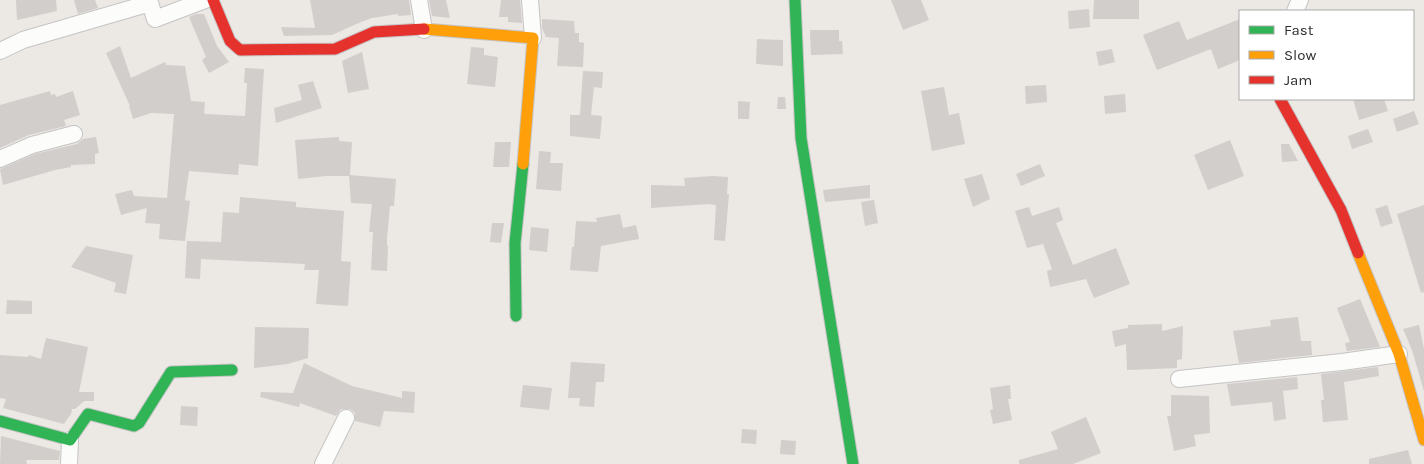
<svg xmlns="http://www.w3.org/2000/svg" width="1424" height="464" viewBox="0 0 1424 464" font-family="Karla,sans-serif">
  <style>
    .building { fill: #d1cecb }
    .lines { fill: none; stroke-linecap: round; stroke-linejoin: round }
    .street-casing { stroke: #c5c4c5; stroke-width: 18 }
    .fast-casing { stroke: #c5c4c5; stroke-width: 13 }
    .slow-casing { stroke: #c5c4c5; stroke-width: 13 }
    .jam-casing { stroke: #c5c4c5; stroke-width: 13 }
    .street { stroke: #fcfcfb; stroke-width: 16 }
    .fast { stroke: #30b455; stroke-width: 11 }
    .slow { stroke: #ff9f0a; stroke-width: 11 }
    .jam { stroke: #e5322d; stroke-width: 11 }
  </style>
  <rect width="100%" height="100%" fill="#ece8e4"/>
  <path class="building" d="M16 0H56L57 11 17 20Z
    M74 0H95L98 8 78 14Z
    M310 0H409L411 15 398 16V14L372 18 361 22 332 35 284 36 281 27 315 28Z
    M429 0H446L450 18 432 16Z
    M501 0H520L522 23 508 22V17H499Z
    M891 0H921L929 20 903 30Z
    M1094 0H1139V19H1093Z
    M1089 9 1090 27 1069 29 1068 11Z
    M196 14H204L217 46 229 62 209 73 202 60 206 57 189 17Z
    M542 19 574 21 575 33H579V42L584 43 583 67 557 66 559 38 546 37 542 28Z
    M1240 19V60L1218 69 1211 49 1157 70 1143 35 1179 21 1187 40Z
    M810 30H839V41H842L843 54 811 55Z
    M757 39 783 40V66L756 64Z
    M120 46 131 78 165 62 166 65 185 66 191 101 205 102 204 113 206 114 245 116 247 83H244L245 68 264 69 258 166 239 164 238 175 189 171 185 200 190 201 185 241 159 239 160 224 145 223 147 208 121 215 115 194 132 190 134 196 167 198 174 114 151 113 133 119 129 106H130L106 53Z
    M471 47 484 48V55L498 57 495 87 467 84Z
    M1112 49 1115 62 1099 66 1096 52Z
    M362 52 369 89 348 93 342 61Z
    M583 71 603 72 602 88 594 87 591 115 602 116 600 139 570 136V115H580Z
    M313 81 322 108 276 123 274 108 302 100 298 85Z
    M1046 85 1047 102 1026 104 1025 86Z
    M944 87 949 115 959 113 965 144 932 151 921 91Z
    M50 91 51 95 55 94 56 97 73 91 80 115 64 120 66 126 29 135 0 148V105Z
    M1125 94 1126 112 1105 114 1104 96Z
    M778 97H785L786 109H777Z
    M1353 99H1384L1388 111 1359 120Z
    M738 101 750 102 749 119H738Z
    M1414 111 1419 124 1397 132 1393 119Z
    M1368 129 1373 142 1352 149 1348 136Z
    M96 137 99 153 95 154V164L71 165V167L55 170 3 185 0 169 35 154 77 144 83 139Z
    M339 137V141L352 142 350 175 396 179 394 206H390L387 238V246H388L387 271 371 270 373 232H369L372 204 351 203 349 176H326L298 179 295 140Z
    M1230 140 1244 176 1208 190 1194 155Z
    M495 142H511L509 167H493Z
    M1281 144H1289L1298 161 1282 162Z
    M539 151 551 152 550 163H563L561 191 536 189Z
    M1040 164 1045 176 1021 186 1016 174Z
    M982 174 990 199 973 207 964 179Z
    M713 176 728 177 727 194H729L725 241 714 240 716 205 708 204 651 208V185L685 186 684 178Z
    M870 185V198L825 202 823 190Z
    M240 197 296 202V207L344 211 341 261 351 262 348 306 316 304 319 270H304L305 264 201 259 200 279 185 278 187 241 221 242 223 212 239 213Z
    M874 200 878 223 865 226 861 202Z
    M1387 205 1393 223 1381 227 1375 209Z
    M1424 205V292L1421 293 1397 214Z
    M1029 207 1032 216 1059 207 1063 220 1056 223 1073 265 1116 248 1130 284 1094 298 1086 279 1050 287 1047 271 1052 269 1043 244 1027 248 1015 211Z
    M620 214 623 228 636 225 639 239 601 246 598 272 570 270 572 247H574L576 221 597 222 596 218Z
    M492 223H504L501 243 490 242Z
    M531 227 549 229 547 252 529 250Z
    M86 246 133 255 126 294 114 292 116 283 71 267Z
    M1360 299 1380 347 1347 351 1345 343 1350 342 1337 308Z
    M7 300 32 301V314H6Z
    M1298 317 1301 341H1311L1312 355 1239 363 1233 331 1271 326 1270 320Z
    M1162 324V331L1183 326 1182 359 1177 360V368L1127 370 1126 344 1115 347 1112 331 1128 328V325Z
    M1419 325 1424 349V391L1412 350 1403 329Z
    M255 327 309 328 308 358 288 364 254 368Z
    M46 338 88 347 79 392H94V401H84L75 409H72L71 414 64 424 3 408 6 399 0 398V355L28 357 29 355 41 359Z
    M571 362 605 364 604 382H596L594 407 579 406 580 398H568Z
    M304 363 352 386 402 398V391L415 392 414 413 384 411 380 427 355 421V413L350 409H341L336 416 300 403 299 407 260 397 261 392 293 393Z
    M1378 367 1379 376 1344 382 1348 420 1323 422 1321 400H1324L1321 374Z
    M1297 377 1298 389 1283 391 1286 419 1274 421 1272 402 1231 406 1227 384Z
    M523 385 552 388 549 410 520 407Z
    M1010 385 1011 399H1008L1012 420 993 424 990 410 993 409 990 388Z
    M1171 395 1209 396 1210 433 1194 435 1196 446 1174 451 1167 416H1171Z
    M181 406 198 407 197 426 180 425Z
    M1086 417 1101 453 1073 464H1019V460L1058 449 1051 432Z
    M742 429 757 430 756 444 741 443Z
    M1 436 60 451 59 460H26L27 464H0Z
    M781 440 796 441 795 455 780 454Z
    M1408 450 1412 464H1369V459Z"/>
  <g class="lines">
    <g class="street-casing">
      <path id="street" d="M419 0 424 30
        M530 0 533 38
        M1295 11 1300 0
        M0 51 23 40 150 3 155 19 205 0
        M0 159 32 145 74 134
        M1179 379 1342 362 1399 354
        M69 464 70 440
        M323 464 346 418"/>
    </g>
    <g class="fast-casing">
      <path id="fast" d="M795 0 801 138 853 464
        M516 316 515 243 523 164
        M0 421 70 440 88 414 134 426 139 423 171 372 232 370"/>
    </g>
    <g class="slow-casing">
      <path id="slow" d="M424 29 533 38 523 164
        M1358 253 1399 354 1424 440"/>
    </g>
    <g class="jam-casing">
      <path id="jam" d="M213 0 230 41 240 50 335 49 374 32 424 29
        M1280 99 1341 210 1358 253"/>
    </g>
    <use href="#street" class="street"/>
    <use href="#fast" class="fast"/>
    <use href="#slow" class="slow"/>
    <use href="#jam" class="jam"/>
  </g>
  <rect x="1239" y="10" width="175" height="90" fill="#ffffff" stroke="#ababab"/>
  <rect x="1249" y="26" width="25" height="8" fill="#30b455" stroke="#ababab"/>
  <text x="1284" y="35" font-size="15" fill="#2e2e2e">Fast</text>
  <rect x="1249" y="51" width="25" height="8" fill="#ff9f0a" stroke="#ababab"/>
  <text x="1284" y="60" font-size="15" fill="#2e2e2e">Slow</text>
  <rect x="1249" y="76" width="25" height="8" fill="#e5322d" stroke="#ababab"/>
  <text x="1284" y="85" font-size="15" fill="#2e2e2e">Jam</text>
</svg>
